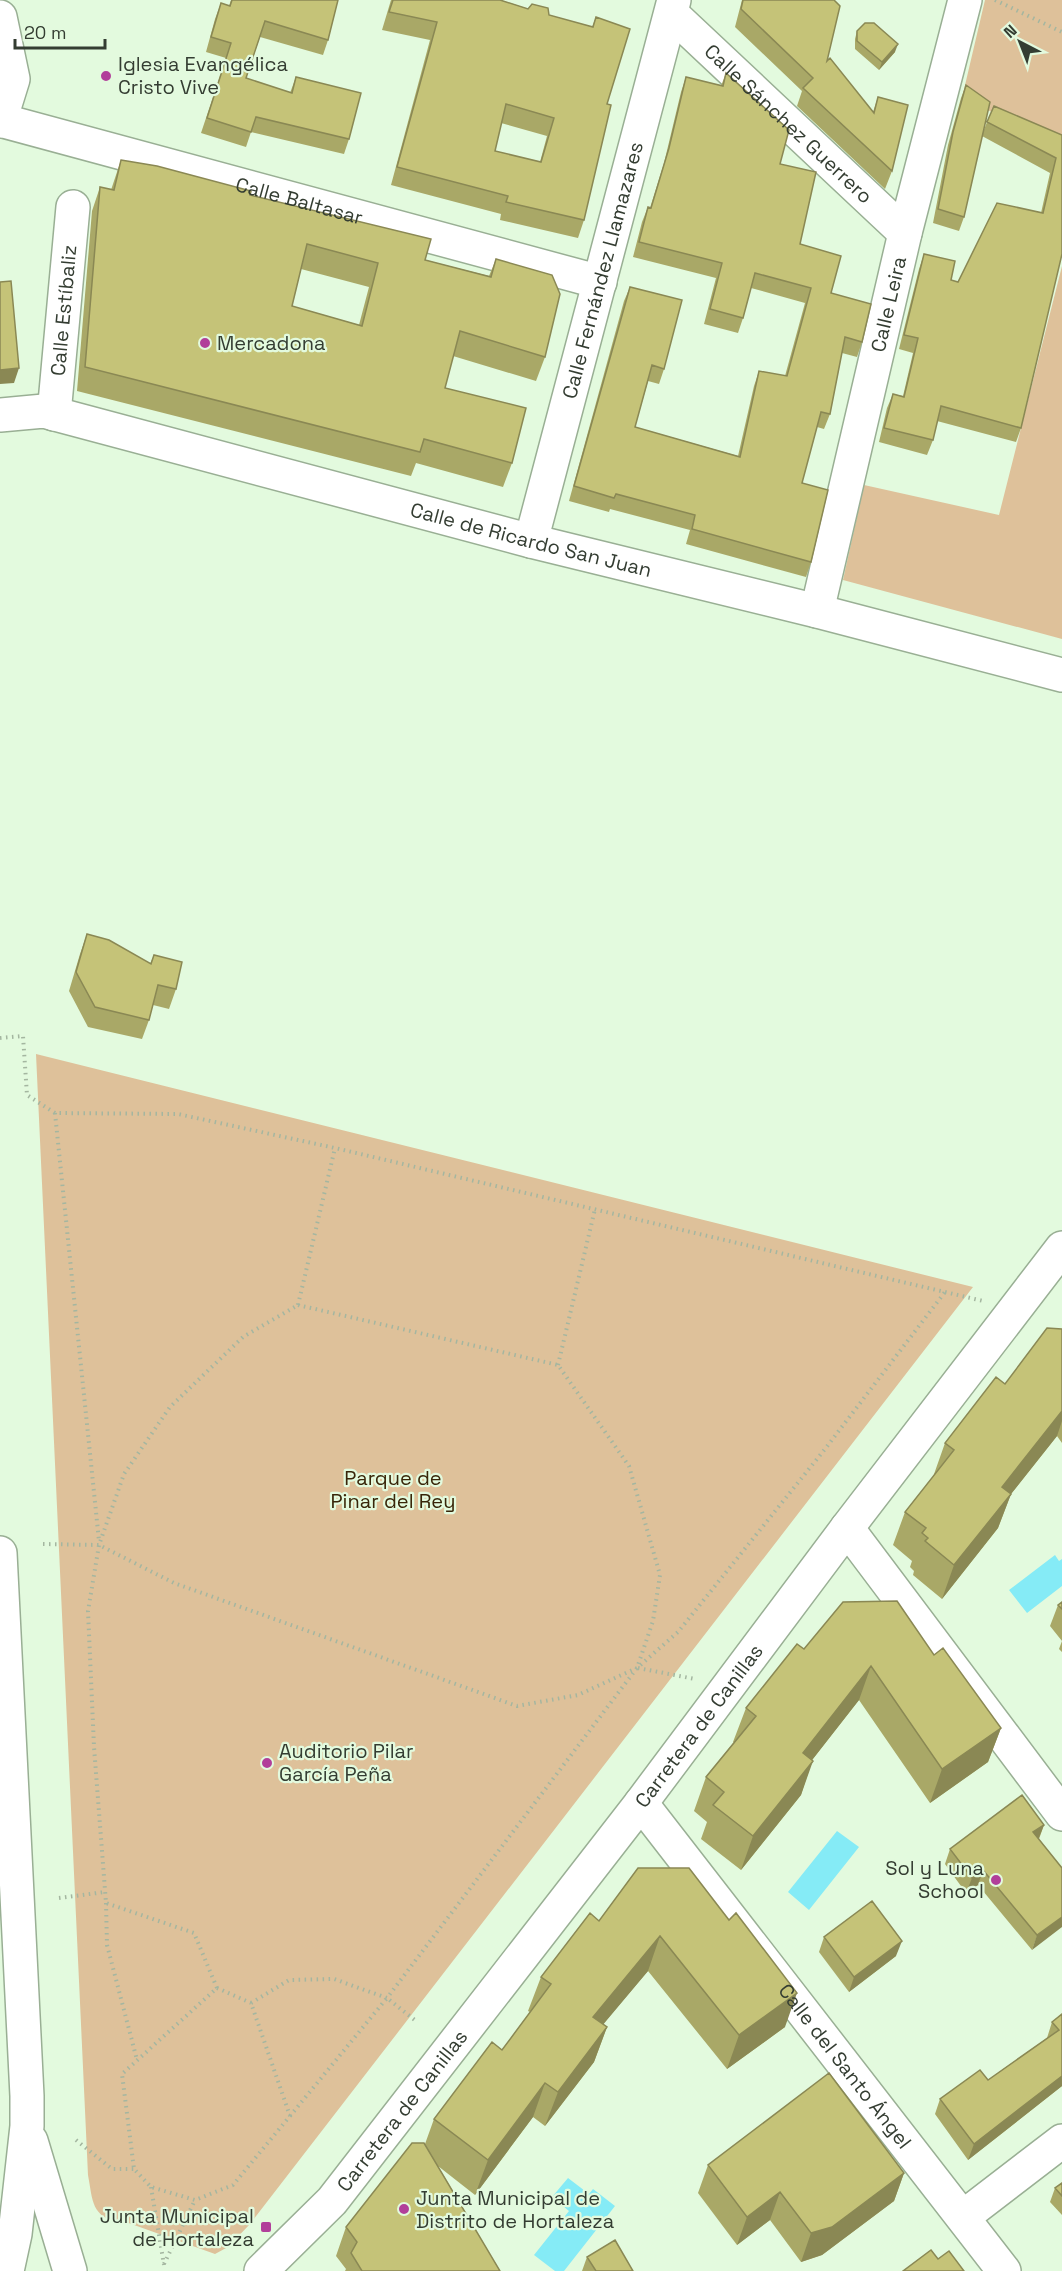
<svg xmlns="http://www.w3.org/2000/svg" width="1062" height="2271" viewBox="0 0 1062 2271" font-family="'Space Grotesk',sans-serif">
  <style>
    .green { fill: #dec19a }
    .water { fill: #85ebf6 }
    .lines { fill: none; stroke-linecap: round; stroke-linejoin: round }
    .minor-casing { stroke: #99af94; stroke-width: 36 }
    .path { stroke: #a4b6a0; stroke-width: 4; stroke-dasharray: 1.5 4.5; stroke-linecap: butt }
    .minor { stroke: #fff; stroke-width: 33 }
    .wall { fill: #a9a867; fill-rule: evenodd }
    .shaded-wall { fill: #8a8854 }
    .building { fill: #c5c378; stroke: #8a8854; stroke-width: 1.5; fill-rule: evenodd }
    .poi-dot { fill: #b13f9a; stroke: #e3fade; stroke-width: 2 }
    .labels { text-anchor: middle; stroke-width: 4.5; stroke-linejoin: round; paint-order: stroke }
    .poi-label { font-size: 20px; fill: #343d32; stroke: #e3fade; text-anchor: start }
    .street-label { font-size: 20px; fill: #343d32; stroke: #e3fade }
    .park-label { font-size: 20px; fill: #382508; stroke: #e3fade }
  </style>
  <rect width="100%" height="100%" fill="#e3fade"/>
  <path class="green" d="M985 0H1062V145L962 98Z
    M1062 266V639L843 580 864 485 999 515Z
    M36 1054 973 1287 250 2224 228 2247 215 2254 123 2221 121 2224C91 2216 93 2202 88 2175Z"/>
  <path class="water" d="M1055 1555 1059 1561 1062 1559V1586L1027 1613 1009 1590Z
    M837 1831 859 1847 809 1910 788 1892Z
    M568 2178 589 2194 593 2189 615 2206 564 2271H555L534 2255 569 2211 552 2197Z"/>
  <g class="lines">
    <g class="minor-casing">
      <g id="minor">
        <path id="s1" d="M672 14 905 233"/>
        <path d="M0 17 13 79 0 121"/>
        <path id="s2" d="M0 120 600 282"/>
        <path id="s3" d="M54 414 73 207"/>
        <path id="s4" d="M0 415 44 411 531 541 817 611 1062 675"/>
        <path id="s5" d="M531 541 674 0"/>
        <path id="s6" d="M817 611 905 233 965 0"/>
        <path d="M847 1528 1062 1814"/>
        <path d="M0 1553 27 2096V2126L15 2234 7 2271"/>
        <path id="s7" d="M641 1803 1004 2271"/>
        <path d="M31 2141 70 2271"/>
        <path d="M963 2217 1062 2141"/>
        <path id="s8" d="M261 2271 332 2201 641 1803 847 1528 1062 1248"/>
      </g>
    </g>
    <path class="path" d="M995 0 1062 32
      M0 1038 23 1036 27 1095 55 1113 178 1114 335 1148 983 1301
      M55 1113 99 1541
      M298 1305 558 1365 629 1466 660 1575 653 1621 637 1668 387 1998 334 1979 289 1980 251 2003 290 2116 233 2185 195 2200 151 2187 134 2169 122 2074 217 1988 194 1933 106 1903 94 1747 88 1611 99 1545 124 1474 170 1407 243 1337Z
      M298 1305 335 1148
      M558 1365 595 1209
      M43 1544 99 1545 174 1583 517 1706 578 1695 637 1668 678 1632 825 1449 945 1292
      M638 1668 695 1679
      M59 1898 105 1892
      M106 1903 107 1945 137 2060
      M217 1988 251 2003
      M290 2116 387 1998 416 2021
      M76 2140 112 2169H134
      M151 2187 164 2265
      M164 2264 195 2200"/>
    <use href="#minor" class="minor"/>
  </g>
  <path class="wall" d="M231 0H338L328 40 323 55 260 37 246 78 290 93 296 77 349 139 344 154 251 132 246 147 201 133 226 58 206 52 215 19 221 3 229 6Z
    M391 0H500L549 15 592 27 596 17 607 104 584 220 578 238 500 220 501 214 391 185 430 40 382 30ZM501 123 547 136 540 162 495 151Z
    M742 0H834L827 61 873 112 878 97 892 171 885 189 797 106 802 91 735 27Z
    M857 31 895 52 879 70 855 49V39Z
    M726 73 780 164 800 244 862 342 857 357 842 353 830 414 824 429 817 427 802 483 811 562 806 577 686 544 690 530 610 509 609 512 569 501 624 301 630 287 664 369 659 384 648 381 635 427 738 456 754 386 759 371 785 376 805 303 751 288 743 318 738 333 704 324 716 278 633 257 642 222 648 207 650 208 664 163 681 92 686 77 721 86Z
    M966 85 982 135 987 122 1062 135 1021 428 1016 442 937 421 933 440 927 455 879 442 887 408 893 394 903 396 913 353 899 349 919 269 924 254 951 280 958 282 1041 213 1050 173 982 136 964 217 959 231 933 223 948 145 961 98Z
    M121 160 250 195 425 260 489 276 496 259 545 357 536 381 453 356 445 388 512 463 503 487 416 463 411 476 77 391 92 211 100 187 111 190ZM301 269 369 287 359 325 292 306Z
    M87 934 150 964 154 955 176 989 169 1009 153 1005 149 1020 142 1039 88 1027 69 991 80 954Z
    M1062 1329V1443L1057 1436 1011 1494 998 1528 942 1599 913 1575 914 1571 910 1567 912 1561 893 1545 905 1512 933 1477 945 1443Z
    M1062 1602V1652L1059 1649 1062 1641 1050 1626 1058 1605Z
    M804 1649 934 1655 1001 1728 988 1762 930 1803 859 1700 812 1760 801 1795 741 1870 701 1839 707 1822 694 1811 706 1777 734 1742H733L746 1708Z
    M1044 1825 1039 1839 1062 1868 1032 1950 978 1885 966 1893 945 1864 950 1849Z
    M638 1868 785 2027 727 2069 648 1971 603 2024 607 2027 594 2062 545 2126 533 2117 475 2195 438 2166 500 2271H345L346 2269 336 2256 346 2227 425 2144 434 2119 502 2050 530 2012 528 2011 541 1977 599 1921Z
    M824 1937 896 1956 849 1992 819 1952Z
    M1062 2014V2086L968 2160 935 2114 940 2099 988 2080 1047 2038 1052 2022Z
    M708 2165 904 2173 894 2201 822 2255 801 2262 770 2220 737 2245 698 2193Z
    M1062 2183V2215L1050 2202 1055 2188Z
    M587 2257 633 2271H582Z"/>
  <path class="shaded-wall" d="M898 44 895 52 879 70 882 62Z
    M19 368 14 383 0 384V370Z
    M1062 1411V1421L1057 1436 1011 1494 998 1528 942 1599 954 1565 1002 1487Z
    M871 1666 859 1700 791 1787 803 1753Z
    M1001 1728 988 1762 930 1803 942 1769Z
    M813 1761 801 1795 741 1870 753 1836Z
    M1044 1825 1038 1840 1033 1832Z
    M983 1870 978 1885 966 1893 972 1878Z
    M1062 1917V1927L1032 1950 1037 1935Z
    M660 1936 648 1971 581 2051 593 2017Z
    M902 1941 896 1956 849 1992 854 1977Z
    M797 1993 785 2027 727 2069 739 2035Z
    M607 2027 594 2062 545 2126 558 2092Z
    M1062 2076V2086L968 2160 974 2144Z
    M545 2083 533 2117 475 2195 488 2160Z
    M904 2173 894 2201 822 2255 801 2262 811 2233Z
    M780 2192 770 2220 737 2245 747 2217Z"/>
  <path class="building" d="M232 0H338L328 40 265 21 246 78 292 93 296 77 361 93 349 139 256 117 251 132 207 118 231 43 211 37 221 3 230 6Z
    M393 0H500L528 9 532 4 548 8 549 15 593 27 596 17 630 29 607 104 611 105 584 220 506 202 508 196 397 167 437 22 389 12ZM506 104 554 118 541 162 495 151Z
    M743 0H834L840 6 827 61 830 58 874 113 878 97 908 105 892 171 803 88 813 78 741 9Z
    M865 23H874L898 44 882 62 857 41V31Z
    M726 73 789 130 780 164 816 172 800 244 841 256 831 293 871 304 862 342 845 337 830 414 821 412 802 483 828 490 811 562 692 529 695 515 616 494 614 498 574 486 630 287 682 300 664 369 652 365 635 427 740 457 759 371 787 376 811 288 755 273 743 318 710 309 722 263 639 242 648 207 651 208 669 148 686 77 723 86Z
    M966 85 990 102 964 217 938 209 953 132Z
    M994 106 1062 135V254L1021 428 941 406 933 440 884 428 893 394 904 397 918 338 904 335 924 254 955 261 951 280 958 282 997 203 1043 213 1056 158 987 122Z
    M121 160 157 166 251 191 250 195 431 239 425 260 491 277 496 259 552 275 560 294 545 357 460 331 445 388 526 408 512 463 424 439 420 452 85 367 100 187 114 190ZM307 244 378 263 362 326 292 306Z
    M11 281 19 368 0 370V282Z
    M87 934 109 940 151 964 154 955 182 962 176 989 158 985 149 1020 95 1007 76 972Z
    M1047 1328 1062 1329V1411L1002 1487 1011 1494 954 1565 925 1541 928 1538 922 1533 926 1528 905 1512 954 1450 945 1443 996 1377 1005 1384Z
    M897 1601 934 1655 943 1648 1001 1728 942 1769 871 1666 803 1753 813 1761 753 1836 713 1805 724 1792 706 1777 756 1716 746 1708 797 1644 804 1649 843 1602Z
    M1062 1602V1609L1058 1605Z
    M1022 1795 1044 1825 1033 1832 1062 1868V1917L1037 1935 983 1870 972 1878 950 1849Z
    M638 1868H689L729 1920 736 1913 797 1993 739 2035 660 1936 593 2017 607 2027 558 2092 545 2083 488 2160 434 2119 492 2042 502 2050 551 1984 541 1977 590 1913 599 1921Z
    M872 1901 902 1941 854 1977 824 1937Z
    M1062 2014V2076L974 2144 940 2099 980 2070 988 2080 1059 2030 1052 2022Z
    M829 2073 904 2173 832 2227 811 2233 780 2192 747 2217 708 2165Z
    M412 2143H424L500 2271H362L351 2253 357 2242 346 2227Z
    M1062 2183V2196L1055 2188Z
    M615 2240 633 2271H596L587 2257Z
    M931 2250 938 2259 949 2251 964 2271H903Z"/>
  <g class="poi-dot">
    <circle cx="106" cy="76" r="6"/>
    <circle cx="205" cy="343" r="6"/>
    <circle cx="267" cy="1763" r="6"/>
    <circle cx="996" cy="1880" r="6"/>
    <circle cx="404" cy="2209" r="6"/>
    <rect x="260" y="2221" width="12" height="12" rx="3"/>
  </g>
  <g class="labels">
    <g class="poi-label">
      <text x="118" y="71">Iglesia Evangélica<tspan x="118" dy="23">Cristo Vive</tspan></text>
      <text x="217" y="350">Mercadona</text>
      <text x="279" y="1758">Auditorio Pilar<tspan x="279" dy="23">García Peña</tspan></text>
      <text x="984" y="1875" text-anchor="end">Sol y Luna<tspan x="984" dy="23">School</tspan></text>
      <text x="416" y="2205">Junta Municipal de<tspan x="416" dy="23">Distrito de Hortaleza</tspan></text>
      <text x="254" y="2223" text-anchor="end">Junta Municipal<tspan x="254" dy="23">de Hortaleza</tspan></text>
    </g>
    <g class="street-label">
      <text dy="7" stroke="none"><textPath href="#s1" startOffset="160">Calle Sánchez Guerrero</textPath></text>
      <text dy="7" stroke="none"><textPath href="#s2" startOffset="310">Calle Baltasar</textPath></text>
      <text dy="7" stroke="none"><textPath href="#s5" startOffset="280">Calle Fernández Llamazares</textPath></text>
      <text dy="7" stroke="none"><textPath href="#s6" startOffset="315">Calle Leira</textPath></text>
      <text dy="7" stroke="none"><textPath href="#s3" startOffset="104">Calle Estíbaliz</textPath></text>
      <text dy="7" stroke="none"><textPath href="#s4" startOffset="548">Calle de Ricardo San Juan</textPath></text>
      <text dy="7" stroke="none"><textPath href="#s8" startOffset="700">Carretera de Canillas</textPath></text>
      <text dy="7" stroke="none"><textPath href="#s7" startOffset="333">Calle del Santo Ángel</textPath></text>
      <text dy="7" stroke="none"><textPath href="#s8" startOffset="214">Carretera de Canillas</textPath></text>
    </g>
    <g class="park-label">
      <text x="393" y="1485">Parque de<tspan x="393" dy="23">Pinar del Rey</tspan></text>
    </g>
  </g>
  <g transform="translate(1020 42) rotate(318)" stroke="#e3fade" stroke-width="4.5" paint-order="stroke">
  <path d="M0-4.5L10 22L0 15L-10 22Z" fill="#343d32"/>
  <text y="-9" font-size="16" font-weight="bold" text-anchor="middle" fill="#343d32">N</text>
  </g>
  <path d="M15 39v9h90v-9" fill="none" stroke="#343d32" stroke-width="3"/>
  <text x="24" y="39" font-size="18" fill="#343d32" stroke="#e3fade" stroke-width="4.5" paint-order="stroke">20 m</text>
</svg>
